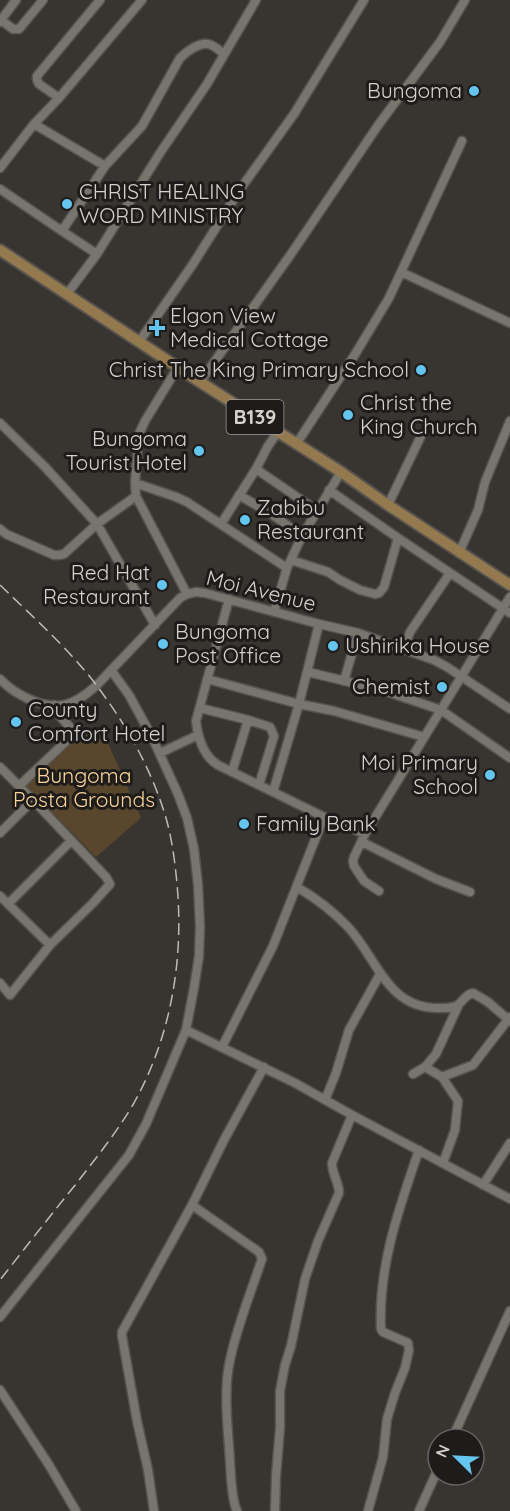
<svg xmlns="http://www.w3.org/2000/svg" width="510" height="1511" viewBox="0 0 510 1511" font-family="Quicksand,sans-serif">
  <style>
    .green { fill: #58472c }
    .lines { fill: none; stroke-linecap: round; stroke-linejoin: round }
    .minor-casing { stroke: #55524f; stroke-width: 11 }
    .major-casing { stroke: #55524f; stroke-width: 14 }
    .minor { stroke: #78756f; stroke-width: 8 }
    .major { stroke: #93794d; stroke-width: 10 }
    .rail { stroke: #bdbbb8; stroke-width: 1.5; stroke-dasharray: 12 6; stroke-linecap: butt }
    .poi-dot { fill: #64c5ee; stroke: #1e1c1a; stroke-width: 2 }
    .labels { text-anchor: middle; stroke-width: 6; stroke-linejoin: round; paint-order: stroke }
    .shield { fill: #1e1c1a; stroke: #9d9b98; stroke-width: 1.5 }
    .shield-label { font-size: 20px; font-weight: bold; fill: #d3d1ce }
    .poi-label { font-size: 21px; fill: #d3d1ce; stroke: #1e1c1a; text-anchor: start }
    .street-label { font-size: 21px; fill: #d3d1ce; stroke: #1e1c1a }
    .park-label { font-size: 21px; fill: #f9d398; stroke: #1e1c1a }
  </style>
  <rect width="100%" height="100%" fill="#383430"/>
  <path class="green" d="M82 730 108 743 141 818 96 857 25 785Z"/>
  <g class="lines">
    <g class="minor-casing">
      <path id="minor" d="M1 20 16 0
        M0 22 1 20 13 29H19L43 0
        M59 98 39 84 37 80V76L100 0
        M34 124 105 166
        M0 168 34 124 59 98 142 0
        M0 189 62 231 105 166 142 126 180 58C187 51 202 40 211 45 216 47 220 51 224 54
        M62 231 97 254
        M401 272 510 323
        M67 294 97 254 160 153 207 84 256 0
        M139 342 193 264 241 188 294 114 364 0
        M178 367 145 421 139 434 135 483 136 496 187 594
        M200 382 291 254 379 124 440 42 465 0
        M0 423 45 467 97 524 155 625
        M297 443 354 356 389 298 462 141
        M256 469 316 510
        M135 483 176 497 187 502 287 568
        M329 490 398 538 510 613
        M239 495 273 515 302 536
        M388 505 421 436
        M221 524 256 469 268 446 278 432
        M0 529 6 534 54 555H59L64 554 97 524 136 496
        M459 553 478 510 485 482 510 421
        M291 560 328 572 340 580 360 590 375 594 379 593 384 587 398 538
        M229 599 196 721C198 738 203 756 218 765L324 817 365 834
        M274 612 287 568 302 536 341 472
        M404 649 410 632 450 573
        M308 672 382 690 441 710 510 758
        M0 679C14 694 42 709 64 705 77 702 87 694 97 685L180 598 187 594 196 592 205 593 319 624 358 633 434 660 447 667 510 709
        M207 679 299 704 334 711 424 737
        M344 681 358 633
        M200 708 248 720 270 727 274 736 259 785
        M160 753 198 735
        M0 767 33 800 0 833
        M232 772 248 720
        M19 786 75 733 59 715 54 705
        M273 792 299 704 319 624
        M33 800 106 877 110 884 93 903 50 945
        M362 842 436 879 470 892
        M297 887C317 899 332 910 348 927 378 959 387 1010 441 1008 447 1008 455 1008 459 1004 464 1000 465 995 473 993L488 1002 510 1021
        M379 891 364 881 354 866 353 861 354 857 365 834 510 597
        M0 896 50 945 10 995 0 983
        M8 904 71 841
        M186 1030 295 1083 352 1115 510 1199
        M222 1047 273 946 324 817
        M425 1067 442 1077 473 1065 510 1017
        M413 1074 425 1067 436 1054 459 1004
        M442 1077 458 1101 455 1130 443 1163
        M325 1100 336 1073 349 1030 380 974
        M483 1185 510 1143
        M192 1205 259 1252 262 1259C251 1292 237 1326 230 1360 223 1390 228 1430 230 1461 231 1475 231 1498 237 1511
        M0 1317 129 1155 146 1124 186 1030 194 988 199 956 200 926 198 885 194 849 187 818 178 794 152 737 129 695 111 670
        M0 1390 49 1465 76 1511
        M452 1439 510 1311
        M154 1511 148 1470 137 1421 122 1336V1332L192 1205 224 1140 264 1067
        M275 1511 276 1476 280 1428V1391L285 1365 291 1346 305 1279 318 1241 339 1193C339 1182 332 1174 332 1163L352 1115
        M368 1511 383 1457 387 1419 395 1393 405 1368 409 1350 408 1343 383 1332 381 1329C378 1267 399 1208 419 1150
        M419 1511 438 1469"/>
    </g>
    <g class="major-casing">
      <path id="major" d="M0 250 200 382 341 472 388 505 510 585"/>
    </g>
    <use href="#minor" class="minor"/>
    <use href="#major" class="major"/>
    <path class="rail" d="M0 585C36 620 76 655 105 697 131 733 153 774 166 818 172 839 175 862 177 884 184 960 171 1036 134 1103 117 1132 96 1158 76 1184 50 1216 25 1248 0 1280"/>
  </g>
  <g class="poi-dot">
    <circle cx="474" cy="91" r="6"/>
    <circle cx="67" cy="204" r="6"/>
    <path d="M154 319h6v6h6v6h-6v6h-6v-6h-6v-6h6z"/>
    <circle cx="421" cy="370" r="6"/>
    <circle cx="348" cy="415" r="6"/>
    <circle cx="199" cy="451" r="6"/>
    <circle cx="245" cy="520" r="6"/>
    <circle cx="162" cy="585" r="6"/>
    <circle cx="163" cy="644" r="6"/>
    <circle cx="333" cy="646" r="6"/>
    <circle cx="442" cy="687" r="6"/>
    <circle cx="16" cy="722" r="6"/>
    <circle cx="490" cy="775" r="6"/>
    <circle cx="244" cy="824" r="6"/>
  </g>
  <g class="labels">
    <rect class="shield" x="226.5" y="400" width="57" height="34" rx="4.5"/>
    <g class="shield-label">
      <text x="255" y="424">B139</text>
    </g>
    <g class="poi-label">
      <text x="462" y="98" text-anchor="end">Bungoma</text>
      <text x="79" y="199">CHRIST HEALING<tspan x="79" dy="24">WORD MINISTRY</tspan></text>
      <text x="170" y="323">Elgon View<tspan x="170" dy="24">Medical Cottage</tspan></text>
      <text x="409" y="377" text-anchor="end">Christ The King Primary School</text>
      <text x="360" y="410">Christ the<tspan x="360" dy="24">King Church</tspan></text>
      <text x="187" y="446" text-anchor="end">Bungoma<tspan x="187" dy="24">Tourist Hotel</tspan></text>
      <text x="257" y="515">Zabibu<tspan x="257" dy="24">Restaurant</tspan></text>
      <text x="150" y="580" text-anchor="end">Red Hat<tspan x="150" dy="24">Restaurant</tspan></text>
      <text x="175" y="639">Bungoma<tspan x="175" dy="24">Post Office</tspan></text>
      <text x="345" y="653">Ushirika House</text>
      <text x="430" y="694" text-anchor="end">Chemist</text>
      <text x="28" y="717">County<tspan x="28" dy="24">Comfort Hotel</tspan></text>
      <text x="478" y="770" text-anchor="end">Moi Primary<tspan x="478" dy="24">School</tspan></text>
      <text x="256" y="831">Family Bank</text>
    </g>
    <g class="street-label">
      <text transform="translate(261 591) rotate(14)" y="7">Moi Avenue</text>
    </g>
    <g class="park-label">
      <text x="84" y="783">Bungoma<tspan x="84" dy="24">Posta Grounds</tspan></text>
    </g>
  </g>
  <g transform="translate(456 1457) rotate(294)"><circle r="28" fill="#1e1c1a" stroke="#666462" stroke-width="1.5"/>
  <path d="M0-4.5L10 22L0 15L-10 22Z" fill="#64c5ee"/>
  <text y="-9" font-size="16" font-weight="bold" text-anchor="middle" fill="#d3d1ce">N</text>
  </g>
</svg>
